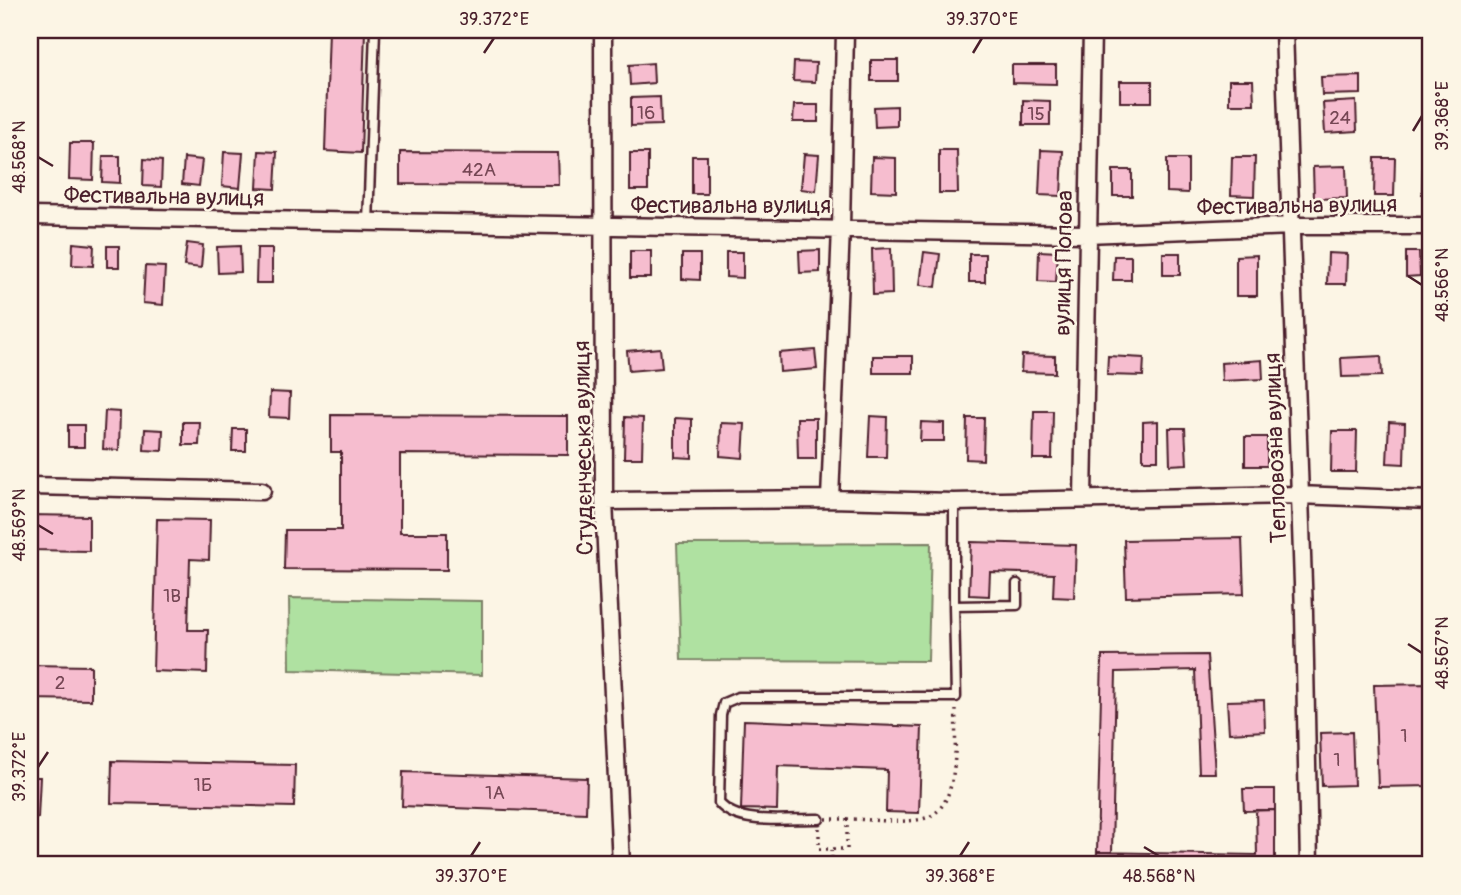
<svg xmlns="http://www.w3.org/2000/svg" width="1461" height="895" viewBox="0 0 1461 895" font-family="Pangolin,sans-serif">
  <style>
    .green { fill: #afe1a1; stroke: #7c8066; stroke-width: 2 }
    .building { fill: #f6bdcf; stroke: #4a1f2b; stroke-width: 2 }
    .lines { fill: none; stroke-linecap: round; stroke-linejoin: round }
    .service-casing { stroke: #4a1f2b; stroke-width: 13 }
    .minor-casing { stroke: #4a1f2b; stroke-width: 21 }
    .path { stroke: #4a1f2b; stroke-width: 3.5; stroke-dasharray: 2 5; stroke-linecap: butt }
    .service { stroke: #fcf5e5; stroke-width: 8 }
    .minor { stroke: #fcf5e5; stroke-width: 16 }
    .ticks { fill: none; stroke: #4a1f2b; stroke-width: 2.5 }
    .labels { text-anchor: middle; stroke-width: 5; stroke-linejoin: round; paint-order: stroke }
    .number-label { font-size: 19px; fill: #754654 }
    .street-label { font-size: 23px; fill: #4a1f2b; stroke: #fcf5e5 }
    .neatline { fill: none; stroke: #4a1f2b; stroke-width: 2.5 }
    .ticks-label { font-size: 18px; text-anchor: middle; fill: #4a1f2b }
  </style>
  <rect width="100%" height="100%" fill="#fcf5e5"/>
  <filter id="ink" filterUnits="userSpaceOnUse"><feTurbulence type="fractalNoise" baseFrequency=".0143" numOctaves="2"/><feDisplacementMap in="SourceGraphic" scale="14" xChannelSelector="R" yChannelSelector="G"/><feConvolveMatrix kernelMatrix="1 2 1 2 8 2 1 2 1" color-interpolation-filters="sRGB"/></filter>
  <g filter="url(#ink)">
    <path class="green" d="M931 543 928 661 681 660 677 544Z
      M289 598 482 601V675L290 670Z"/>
    <path class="building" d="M329 30H365L361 153 325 151Z
      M871 60H898V81H871Z
      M794 62 816 63 815 82 793 81Z
      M653 63 654 83 630 85 629 65Z
      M1012 65H1056V84L1012 83Z
      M1361 76V94L1322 95 1321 77Z
      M1229 80H1253L1254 104H1229Z
      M1120 81H1152V102H1120Z
      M660 97 661 125 631 126V98Z
      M1023 100 1050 101V125H1023Z
      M1356 101 1357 131 1325 133 1323 103Z
      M794 105H818V122H793Z
      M897 106V126L875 127 874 107Z
      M70 143H94L93 180 69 179Z
      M939 150H957L958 193H939Z
      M1041 150 1063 151 1061 196 1039 195Z
      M259 151 277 152 275 189 257 188Z
      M224 152 243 153 240 188 222 186Z
      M400 152 558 153 559 185 400 184Z
      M630 153H648V190H630Z
      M804 154 819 155 816 191 801 189Z
      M103 156H120V183L102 182Z
      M692 156H707V194H692Z
      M872 157 896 158V192L871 191Z
      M1232 157H1255L1254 196 1231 195Z
      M184 158 202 160 199 186 182 184Z
      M1375 158H1395L1394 196H1374Z
      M144 159 162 161 161 187 143 186Z
      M1167 159H1188V193L1167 192Z
      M1423 164 1431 165V194H1422Z
      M1346 166 1347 198 1314 199 1313 167Z
      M1113 170H1132V196H1113Z
      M73 243 94 245 93 266 72 265Z
      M187 243 203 245 201 268 184 266Z
      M107 246H119V267H107Z
      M240 246 241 272 218 273 217 247Z
      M257 248H272V283H256Z
      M891 248 892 294 873 295 872 249Z
      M820 250V272L800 273 799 251Z
      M630 251H651V278H630Z
      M1039 251 1058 252 1056 282 1038 281Z
      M726 252H743V278L726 277Z
      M924 252 940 254 936 287 920 285Z
      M1406 252H1419L1420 276 1406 277Z
      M1163 253H1180V275H1163Z
      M1328 253 1347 254 1346 284H1327Z
      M1428 253H1431V278H1429Z
      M682 254H700V280L682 279Z
      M969 254H985V282H969Z
      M1257 255V296H1236V256Z
      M1114 256H1131V280H1113Z
      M145 266 165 267 163 305 143 303Z
      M660 348 662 368 629 371 627 351Z
      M815 350 817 369 780 372 779 353Z
      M1022 355 1055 356V373L1021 372Z
      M873 356H913V373H873Z
      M1108 356 1144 358 1143 376 1107 375Z
      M1381 356 1382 376 1342 377 1341 358Z
      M1262 360 1263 379 1222 381 1221 363Z
      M270 392 290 393 289 418 269 417Z
      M105 411 120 412 119 450 103 449Z
      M1034 411H1053L1052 459H1033Z
      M331 415 568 416V455L400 454V533H447V570L284 569 285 530H341V452H331Z
      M870 416 887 417 886 457H868Z
      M625 417 643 418 642 458H624Z
      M675 418 692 419V458L675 457Z
      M797 418H816V459H798Z
      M967 418H984L983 460 966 459Z
      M1158 421V460H1143V422Z
      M183 422H200L199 445H183Z
      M921 422 944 423V441H920Z
      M1389 422 1405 423 1404 464 1387 463Z
      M721 423 745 424 743 458 720 456Z
      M68 425H84V447H68Z
      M1169 428H1185L1187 464 1170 465Z
      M145 429 163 430 162 451 144 450Z
      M233 429H246V451H232Z
      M1332 431H1357L1356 472H1331Z
      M1245 437H1267V466H1245Z
      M30 515 89 516V551L30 550Z
      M157 519 210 520 209 560 190 559 188 630H208L207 673 153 671Z
      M1425 532H1431V591H1424Z
      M1242 538 1244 594 1126 597 1124 540Z
      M971 542 1076 545 1074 598 1053 597 1054 574 990 572 989 596 969 595Z
      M1207 655 1215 773H1199L1195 670 1116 672 1112 852H1097L1102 656Z
      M30 665 91 666V700L30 699Z
      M1431 684V786L1378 787 1374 685Z
      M1264 700 1265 731 1229 733 1227 701Z
      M744 720 922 727 919 813 886 812 887 770 778 766 777 810 741 809Z
      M1352 732 1354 785 1322 786 1320 733Z
      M112 761 295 765 294 807 111 803Z
      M403 772 587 778 586 813 402 806Z
      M30 777H40L38 818H30Z
      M1243 789H1275V810L1244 811Z
      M1256 810H1275V865H1096L1097 852 1257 855Z"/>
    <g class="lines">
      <g class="service-casing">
        <path id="service" d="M368 223 375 30
          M954 502V606
          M819 819C791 818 739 827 719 803L721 715 724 703 738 697H956L954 606 1017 605V584"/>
      </g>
      <g class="minor-casing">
        <path id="minor" d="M603 30 604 501 621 865
          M1284 30 1304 613 1309 865
          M30 216 1086 234 1292 226H1431
          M30 486 262 491
          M1083 498 1092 30
          M830 499 841 228 845 30
          M604 501 830 499 954 502 1298 495 1431 500"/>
      </g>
      <path class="path" d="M819 819H847V849H819Z
        M847 819C871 819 899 824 922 819 962 811 954 741 956 710
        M832 865V850"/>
      <use href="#service" class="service"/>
      <use href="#minor" class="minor"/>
    </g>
  </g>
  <path class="ticks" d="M484 53 494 38M973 53 982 38M1413 131 1422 116M38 157 53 166M1408 276 1422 285M38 525 53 534M1408 644 1422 653M38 767 48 752M1144 847 1159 856M471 856 480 842M960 856 969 842"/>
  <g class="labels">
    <g class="number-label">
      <text x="646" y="119">16</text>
      <text x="1036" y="120">15</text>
      <text x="1340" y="124">24</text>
      <text x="479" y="176">42А</text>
      <text x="172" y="602">1В</text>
      <text x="60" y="689">2</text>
      <text x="1404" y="742">1</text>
      <text x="1337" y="766">1</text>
      <text x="203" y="791">1Б</text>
      <text x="495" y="799">1А</text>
    </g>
    <g class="street-label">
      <text transform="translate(164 196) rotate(1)" y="8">Фестивальна вулиця</text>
      <text x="731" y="213">Фестивальна вулиця</text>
      <text transform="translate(1297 205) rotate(-1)" y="8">Фестивальна вулиця</text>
      <text transform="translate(1063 263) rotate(-89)" y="8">вулиця Попова</text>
      <text transform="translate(583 448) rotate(-91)" y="8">Студєнчеська вулиця</text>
      <text transform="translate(1275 448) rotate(-92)" y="8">Тепловозна вулиця</text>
    </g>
  </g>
  <rect width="1461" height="895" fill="none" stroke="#fcf5e5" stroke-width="77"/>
  <rect x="38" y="38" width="1384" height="818" class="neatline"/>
  <g class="ticks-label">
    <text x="494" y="25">39.372°E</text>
    <text x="982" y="25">39.370°E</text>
    <text transform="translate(1442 116) rotate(-90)" y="6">39.368°E</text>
    <text transform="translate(19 157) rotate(-90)" y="6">48.568°N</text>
    <text transform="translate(1442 285) rotate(-90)" y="6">48.566°N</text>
    <text transform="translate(19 525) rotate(-90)" y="6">48.569°N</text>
    <text transform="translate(1442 653) rotate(-90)" y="6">48.567°N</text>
    <text transform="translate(19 767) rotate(-90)" y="6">39.372°E</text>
    <text x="471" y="882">39.370°E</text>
    <text x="960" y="882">39.368°E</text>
    <text x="1159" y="882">48.568°N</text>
  </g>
</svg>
